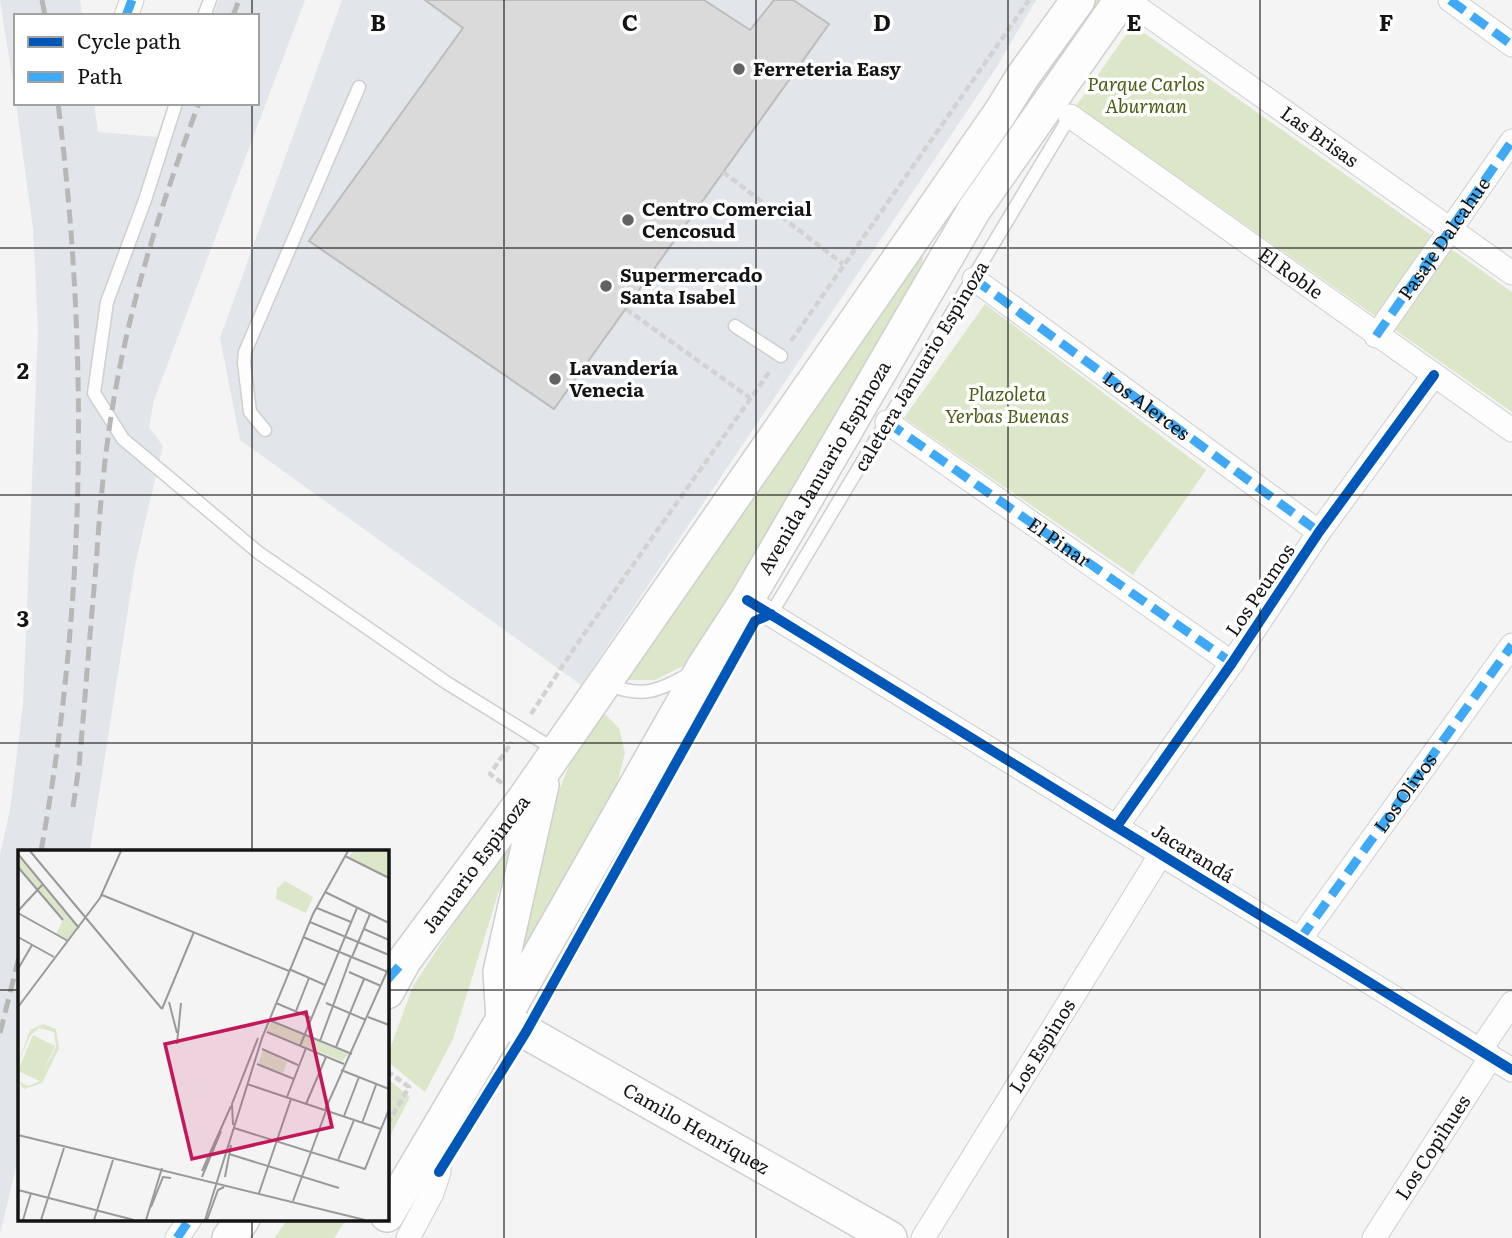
<svg xmlns="http://www.w3.org/2000/svg" width="1512" height="1238" viewBox="0 0 1512 1238" font-family="Literata,serif">
  <style>
    .built { fill: #e2e5ea }
    .green { fill: #dce6c9 }
    .building { fill: #dbdada; stroke: #bdbcbc; stroke-width: 2 }
    .lines { fill: none; stroke-linecap: round; stroke-linejoin: round }
    .lane-casing { stroke: #cfcfcf; stroke-width: 15 }
    .street-casing { stroke: #cfcfcf; stroke-width: 25 }
    .secondary-casing { stroke: #cfcfcf; stroke-width: 36 }
    .path { stroke: #d2d2d3; stroke-width: 4.5; stroke-dasharray: 7 3.5; stroke-linecap: butt }
    .lane { stroke: #fdfdfd; stroke-width: 12 }
    .street { stroke: #fdfdfd; stroke-width: 23 }
    .secondary { stroke: #fdfdfd; stroke-width: 33 }
    .rail { stroke: #b7b7b7; stroke-width: 5; stroke-dasharray: 14 7; stroke-linecap: butt }
    .quiet { stroke: #3fa9f5; stroke-width: 9; stroke-dasharray: 18 9; stroke-linecap: butt }
    .cycleway-casing { stroke: #fff; stroke-width: 15 }
    .cycleway { stroke: #0057b8; stroke-width: 10 }
    .grid { fill: none; stroke: #141414; stroke-width: 2; stroke-opacity: 0.55 }
    .poi-dot { fill: #626262; stroke: #fff; stroke-width: 2.5 }
    .labels { text-anchor: middle; stroke-width: 7; stroke-linejoin: round; paint-order: stroke }
    .poi-label { font-size: 19px; font-weight: bold; fill: #141414; stroke: #fff; text-anchor: start }
    .park-label { font-size: 19px; font-style: italic; fill: #4a5c16; stroke: #fff }
    .street-label { font-size: 19px; fill: #141414; stroke: #fff }
    .inset-road { fill: none; stroke: #9a9a9a; stroke-width: 2 }
    .view { fill: #c2185b; fill-opacity: 0.15; stroke: #c2185b; stroke-width: 3.5 }
    .inset-edge { fill: none; stroke: #141414; stroke-width: 3.5 }
    .grid-label { font-size: 23px; text-anchor: middle; font-weight: bold; fill: #141414; stroke: #fff; stroke-width: 7; stroke-linejoin: round; paint-order: stroke }
  </style>
  <rect width="100%" height="100%" fill="#f4f4f4"/>
  <path class="built" d="M0 0H80L82 16H16V102Z
    M219 0H305L154 400 149 427 163 446 135 565 90 851H19V1155L0 1234V855L10 810 23 704 38 330 33 229 16 103H94L98 132 169 138 182 103H257V16H213Z
    M342 0H1036L996 68 581 685 240 440 220 338Z"/>
  <path class="green" d="M1089 0H1111L1023 121 1021 96Z
    M1133 25 1512 292V412L1076 106Z
    M928 237 920 271 693 661 655 680H624Z
    M985 304 1206 470 1133 575 904 418Z
    M602 711 619 728 625 753 617 784 502 987 545 828 574 752Z
    M519 826 453 1039 425 1092 387 1061V1057L413 986Z
    M387 1078 410 1097 387 1142Z
    M288 1219H347L334 1238H274Z"/>
  <path class="building" d="M425 0H704L750 30 774 0H793L829 24 554 409 309 241 463 28Z"/>
  <g class="lines">
    <g class="lane-casing">
      <path id="lane" d="M204 16 210 0
        M176 103 145 200 107 302 94 393 123 439 259 553 447 683 557 751
        M735 326 781 356
        M265 430 250 412 244 363 245 352 359 87
        M771 614 1070 116
        M607 684C643 699 658 691 691 673"/>
    </g>
    <g class="street-casing">
      <g id="street">
        <path id="s1" d="M1127 0 1512 273"/>
        <path d="M1450 0 1512 45"/>
        <path d="M126 16 132 0"/>
        <path id="s2" d="M1070 116 1512 430"/>
        <path id="s3" d="M974 279 1319 532"/>
        <path d="M1376 336 1512 141"/>
        <path id="s4" d="M887 422 1232 663"/>
        <path d="M747 600 1512 1070"/>
        <path d="M1117 826 1232 663 1319 532 1434 375"/>
        <path d="M1300 939 1512 645"/>
        <path d="M1480 1050 1512 1003"/>
        <path d="M177 1238 190 1219"/>
        <path d="M408 1238 432 1193 439 1172V1129"/>
        <path id="s5" d="M923 1238 1161 854"/>
        <path id="s6" d="M1374 1238 1491 1057"/>
      </g>
    </g>
    <g class="secondary-casing">
      <g id="secondary">
        <path id="s7" d="M387 992 404 961 524 799 1000 113 1023 76 1078 0"/>
        <path id="s8" d="M503 1019 890 1238"/>
        <path d="M503 1019 500 972 542 785"/>
        <path id="s9" d="M387 1215 503 1019 704 666 747 600 974 210 1121 0"/>
        <path d="M229 1238 243 1219"/>
      </g>
    </g>
    <path class="path" d="M723 172 843 264
      M626 309 750 398
      M791 341 1029 0
      M531 714 575 647 770 371
      M502 783 490 774 512 742
      M387 1071 409 1087 387 1125"/>
    <use href="#lane" class="lane"/>
    <use href="#street" class="street"/>
    <use href="#secondary" class="secondary"/>
    <path class="rail" d="M42 0 45 16
      M233 16 239 0
      M73 807 79 766C85 699 90 632 96 566 100 506 105 446 116 387 134 289 164 196 199 103
      M41 851C86 605 89 351 58 103
      M0 1033 19 957"/>
    <g class="quiet">
      <path d="M1450 0 1512 45"/>
      <path d="M126 16 132 0"/>
      <path d="M974 279 1319 532"/>
      <path id="s10" d="M1376 336 1512 141"/>
      <path d="M887 422 1232 663"/>
      <path id="s11" d="M1300 939 1512 645"/>
      <path d="M387 980 404 961"/>
      <path d="M177 1238 190 1219"/>
    </g>
    <g class="cycleway-casing">
      <path id="cycleway" d="M747 600 1512 1070
        M1117 826 1232 663 1319 532 1434 375
        M439 1172 526 1032 755 621 771 614"/>
    </g>
    <use href="#cycleway" class="cycleway"/>
  </g>
  <path class="grid" d="M252 0V16M504 0V1238M756 0V1238M1008 0V1238M1260 0V1238M252 103V851M0 248H1512M0 495H1512M0 743H1512M0 990H19M387 990H1512M252 1219V1238"/>
  <g class="poi-dot">
    <circle cx="739" cy="69" r="7"/>
    <circle cx="628" cy="220" r="7"/>
    <circle cx="606" cy="286" r="7"/>
    <circle cx="555" cy="379" r="7"/>
  </g>
  <g class="labels">
    <g class="poi-label">
      <text x="753" y="76">Ferreteria Easy</text>
      <text x="642" y="216">Centro Comercial<tspan x="642" dy="22">Cencosud</tspan></text>
      <text x="620" y="282">Supermercado<tspan x="620" dy="22">Santa Isabel</tspan></text>
      <text x="569" y="375">Lavandería<tspan x="569" dy="22">Venecia</tspan></text>
    </g>
    <g class="park-label">
      <text x="1146" y="91">Parque Carlos<tspan x="1146" dy="22">Aburman</tspan></text>
      <text x="1007" y="401">Plazoleta<tspan x="1007" dy="22">Yerbas Buenas</tspan></text>
    </g>
    <g class="street-label">
      <text dy="7" stroke="none"><textPath href="#s1" startOffset="236">Las Brisas</textPath></text>
      <text dy="7" stroke="none"><textPath href="#s10" startOffset="119">Pasaje Dalcahue</textPath></text>
      <text dy="7" stroke="none"><textPath href="#s2" startOffset="271">El Roble</textPath></text>
      <text transform="translate(921 366) rotate(-59)" y="7">caletera Januario Espinoza</text>
      <text dy="7" stroke="none"><textPath href="#s3" startOffset="214">Los Alerces</textPath></text>
      <text dy="7" stroke="none"><textPath href="#s9" startOffset="866">Avenida Januario Espinoza</textPath></text>
      <text dy="7" stroke="none"><textPath href="#s4" startOffset="210">El Pinar</textPath></text>
      <text transform="translate(1260 590) rotate(-56)" y="7">Los Peumos</text>
      <text dy="7" stroke="none"><textPath href="#s11" startOffset="180">Los Olivos</textPath></text>
      <text transform="translate(1193 853) rotate(32)" y="7">Jacarandá</text>
      <text dy="7" stroke="none"><textPath href="#s7" startOffset="156">Januario Espinoza</textPath></text>
      <text dy="7" stroke="none"><textPath href="#s5" startOffset="226">Los Espinos</textPath></text>
      <text dy="7" stroke="none"><textPath href="#s8" startOffset="222">Camilo Henríquez</textPath></text>
      <text dy="7" stroke="none"><textPath href="#s6" startOffset="108">Los Copihues</textPath></text>
    </g>
  </g>
  <g transform="translate(18 850)">
    <rect width="371" height="371" fill="#f4f4f4"/>
    <path d="M335 1 371 2V27L331 7ZM0 6 59 77 49 90 38 84 45 70 0 16ZM267 31 295 47 288 63 258 49 259 38ZM253 172 331 204 324 211 249 181ZM25 174 38 179 41 198 24 233 6 239 0 231 10 236 22 231 0 221 15 185 37 196 24 224 38 197 36 182 21 178 12 186 0 213 12 180ZM245 201 269 212 265 223 240 214Z" fill="#dce6c9"/>
    <path class="inset-road" d="M12 1 144 159M0 4 61 78M327 6 371 28M0 17 45 70M307 42 371 73M84 45 271 121M299 58 333 72M0 61 25 34M0 63 50 91M292 72 371 105M346 79 371 90M0 87 36 107M285 87 370 122M334 107 352 64M0 119 14 95M271 119 307 135M331 122 363 136M151 152 159 183M258 153 293 168M308 153 348 170M0 157 82 48 103 1M144 159 176 82M278 161 291 128M350 167 371 175M251 170 334 204M249 182 326 214M302 191 333 107M159 194 163 153M282 196 339 58M318 197 346 129M244 199 280 215M239 214 276 229M323 220 371 239M229 234 363 279M269 247 288 198M288 254 308 207M307 260 371 117M326 266 341 227M344 273 358 235M215 275 214 254 240 188M216 278 347 319 371 259M0 285 347 370M211 304 321 338M320 310 336 270M184 321 213 256M184 327 203 281M207 327 213 295M0 340 116 370M241 343 273 249M275 351 308 261M133 357 145 327 153 328M5 370 13 343M23 370 46 298M76 370 95 310M128 370 144 318M187 370 244 188 295 64 330 1M189 370 200 340 206 337"/>
    <path class="view" d="M288 162 314 277 174 309 147 194Z"/>
    <rect width="371" height="371" class="inset-edge"/>
  </g>
  <g class="grid-label">
    <text x="378" y="31">B</text>
    <text x="630" y="31">C</text>
    <text x="882" y="31">D</text>
    <text x="1134" y="31">E</text>
    <text x="1386" y="31">F</text>
    <text x="23" y="379">2</text>
    <text x="23" y="627">3</text>
  </g>
  <rect x="14" y="14" width="245" height="91" fill="#ffffff" stroke="#a1a1a1" stroke-width="2"/>
  <rect x="28" y="37" width="35" height="10" fill="#0057b8" stroke="#a1a1a1" stroke-width="2"/>
  <text x="77" y="49" font-size="21" fill="#141414">Cycle path</text>
  <rect x="28" y="72" width="35" height="10" fill="#3fa9f5" stroke="#a1a1a1" stroke-width="2"/>
  <text x="77" y="84" font-size="21" fill="#141414">Path</text>
</svg>
